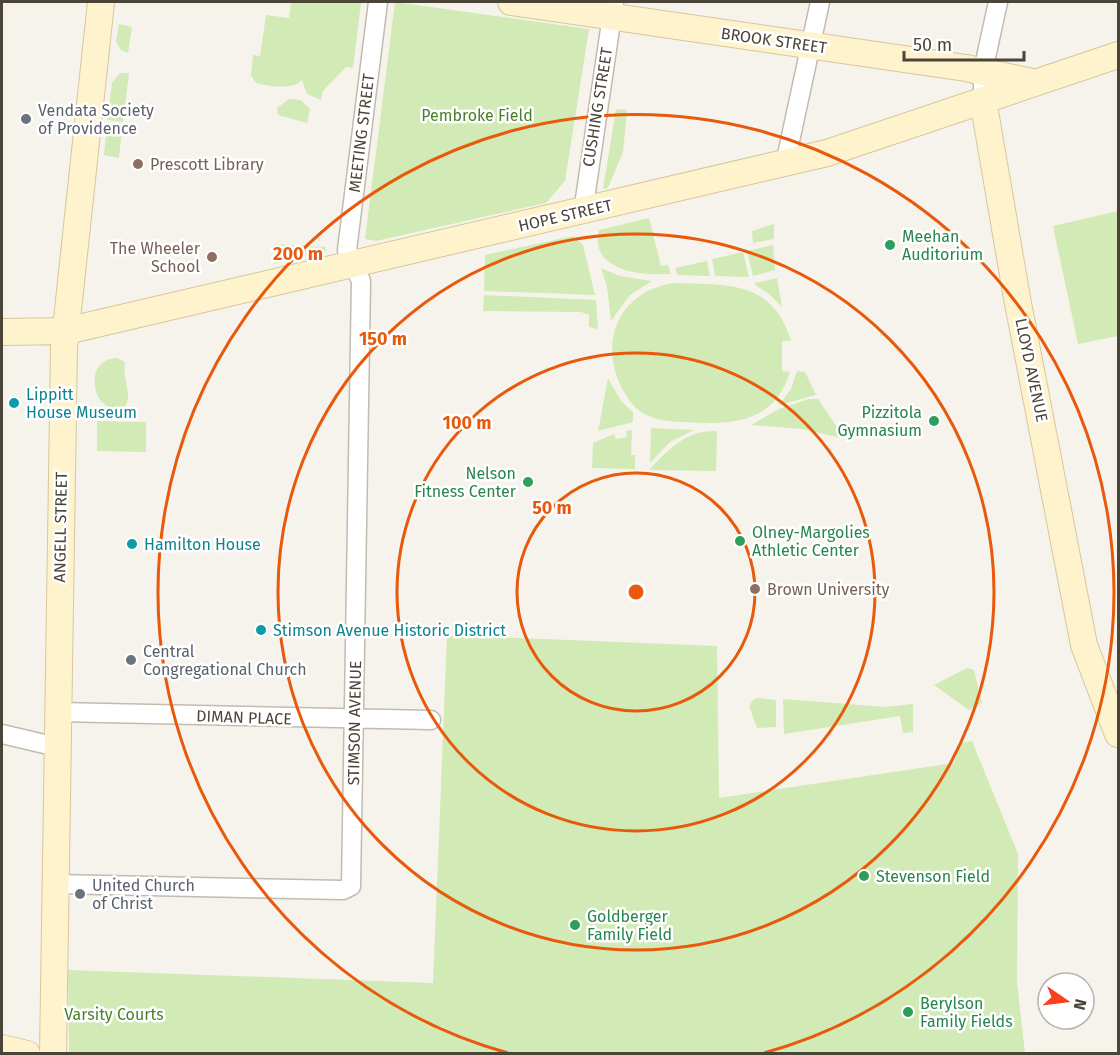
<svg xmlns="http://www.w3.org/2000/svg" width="1120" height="1055" viewBox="0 0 1120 1055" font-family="'Fira Sans',sans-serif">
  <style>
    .green { fill: #d2eab5 }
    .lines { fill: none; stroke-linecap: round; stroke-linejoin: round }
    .street-casing { stroke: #c2bbae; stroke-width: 21 }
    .secondary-casing { stroke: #d6c79b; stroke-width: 28 }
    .street { stroke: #fff; stroke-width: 18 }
    .secondary { stroke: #fff3cd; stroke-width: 26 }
    .ring { fill: none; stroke: #e8590c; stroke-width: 3 }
    .worship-dot { fill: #6b7280; stroke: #fff; stroke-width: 2 }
    .education-dot { fill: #8d6e63; stroke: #fff; stroke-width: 2 }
    .leisure-dot { fill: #2e9e5b; stroke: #fff; stroke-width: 2 }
    .culture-dot { fill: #0f9aa8; stroke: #fff; stroke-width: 2 }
    .labels { text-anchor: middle; stroke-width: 5; stroke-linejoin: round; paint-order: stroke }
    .street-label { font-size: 16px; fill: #4b4439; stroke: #fff }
    .worship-label { font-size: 16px; fill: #5b616d; stroke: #fff; text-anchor: start }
    .park-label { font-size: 16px; fill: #4a7f2a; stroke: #fff }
    .education-label { font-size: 16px; fill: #785e54; stroke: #fff; text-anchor: start }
    .leisure-label { font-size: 16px; fill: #27864d; stroke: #fff; text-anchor: start }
    .culture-label { font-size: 16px; fill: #0d838f; stroke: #fff; text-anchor: start }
    .centre { fill: #e8590c; stroke: #fff; stroke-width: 3 }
    .ring-label { font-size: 18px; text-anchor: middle; font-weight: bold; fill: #e8590c; stroke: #fff; stroke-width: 5; stroke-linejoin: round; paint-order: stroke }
  </style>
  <rect width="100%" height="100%" fill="#f6f3ec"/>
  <path class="green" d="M291 2 361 3 353 68 346 67 323 91 321 100 307 94 302 80C296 90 265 87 255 82L251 75 253 55 260 56 266 15 289 18Z
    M395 2 589 29 565 181 546 203 376 241 365 239Z
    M119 24 132 27 128 53 121 50 116 42Z
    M120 73H129L123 122 107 120 112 83Z
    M289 99 301 100 310 109 307 123 278 115 277 108Z
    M616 109 627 110 623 152 608 188 603 189Z
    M107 126 122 129 119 158 104 155Z
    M1118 211V336L1078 344 1053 226Z
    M649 218 661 266 668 265 671 274C641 276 589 271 599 230Z
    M774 224V239L753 243 752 231Z
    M573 236 583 245 595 295 484 291 485 255Z
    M275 244 324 247H326L325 252 274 264Z
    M773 245 775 270 753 276 747 251Z
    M743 252 749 277 715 276 712 259Z
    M707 261 710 276 677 275 675 268Z
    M601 268 620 276 652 281 630 295 611 321 607 287Z
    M777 278 782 307 769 294 755 285V283Z
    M675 283C728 285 773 280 791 341H782V371L790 372C774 424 731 425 686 422 669 422 647 420 634 406 595 361 608 292 675 283Z
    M484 295 596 300 598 329 589 327V315L581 312 483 311Z
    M117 358 125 362C121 379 137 401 120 410 88 409 85 358 117 358Z
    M797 371 805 372 816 395 779 405 791 389Z
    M608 378 621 401 633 412V422L598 431Z
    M809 399H818L845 439 803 429 751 425 779 409Z
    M97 421 146 422V452L97 451Z
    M651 428 694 430 670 442 650 463Z
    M632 430 631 455H635V469L592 468 593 443 614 434 616 439 627 437 626 431Z
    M717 431 716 471 649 470C669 449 686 430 717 431Z
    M447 635 717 646 719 798 954 763 961 743 972 741 1018 854 1017 982 1025 1053H69L68 970 433 983Z
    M967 668 974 670 982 703 969 710 934 685Z
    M758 698 776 700V727L757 728 749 706 753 700Z
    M783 699 885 707 913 704V732L903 733 900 716 784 734Z"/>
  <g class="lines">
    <g class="street-casing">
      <path id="street" d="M983 100V71L998 2
        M785 164 820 2
        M583 212 614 2
        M58 712 431 720
        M2 734 57 747
        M55 884 343 890 351 886 361 281 347 250 378 2"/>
    </g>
    <g class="secondary-casing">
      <path id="secondary" d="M511 2 966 68 1032 82
        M983 100 1017 298 1084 645 1118 734
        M2 332 66 331 827 153 1118 55
        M2 1048 27 1054
        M53 1054 64 347 101 2"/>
    </g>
    <use href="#street" class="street"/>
    <use href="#secondary" class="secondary"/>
  </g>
  <g class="ring">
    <circle cx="636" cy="592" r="119"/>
    <circle cx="636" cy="592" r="239"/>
    <circle cx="636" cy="592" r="358"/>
    <path d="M508 1053A478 478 0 1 1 764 1053"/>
  </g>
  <g class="worship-dot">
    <circle cx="26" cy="119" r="6"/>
    <circle cx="131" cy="660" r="6"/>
    <circle cx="80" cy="894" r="6"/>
  </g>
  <g class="education-dot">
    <circle cx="138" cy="164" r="6"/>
    <circle cx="212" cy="257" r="6"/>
    <circle cx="755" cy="589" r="6"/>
  </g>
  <g class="leisure-dot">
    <circle cx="890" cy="245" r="6"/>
    <circle cx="934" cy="421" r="6"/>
    <circle cx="528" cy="482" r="6"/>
    <circle cx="740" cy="541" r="6"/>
    <circle cx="864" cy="876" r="6"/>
    <circle cx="575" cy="925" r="6"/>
    <circle cx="908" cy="1012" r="6"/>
  </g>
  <g class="culture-dot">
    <circle cx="14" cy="403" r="6"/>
    <circle cx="132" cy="544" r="6"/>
    <circle cx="261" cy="630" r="6"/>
  </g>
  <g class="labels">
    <g class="street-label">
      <text transform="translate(774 40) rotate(8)" y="6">BROOK STREET</text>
      <text transform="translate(597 107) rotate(-81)" y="6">CUSHING STREET</text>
      <text transform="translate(361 133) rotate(-83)" y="6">MEETING STREET</text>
      <text transform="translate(565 215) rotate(-13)" y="6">HOPE STREET</text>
      <text transform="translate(1032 370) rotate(78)" y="6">LLOYD AVENUE</text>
      <text transform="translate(60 527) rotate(-89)" y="6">ANGELL STREET</text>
      <text transform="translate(244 717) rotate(2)" y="6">DIMAN PLACE</text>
      <text transform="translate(354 723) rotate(-89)" y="6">STIMSON AVENUE</text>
    </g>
    <g class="worship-label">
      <text x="38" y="116">Vendata Society<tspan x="38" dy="18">of Providence</tspan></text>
      <text x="143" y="657">Central<tspan x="143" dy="18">Congregational Church</tspan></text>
      <text x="92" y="891">United Church<tspan x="92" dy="18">of Christ</tspan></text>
    </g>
    <g class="park-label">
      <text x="477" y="121">Pembroke Field</text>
      <text x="114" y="1020">Varsity Courts</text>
    </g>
    <g class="education-label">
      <text x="150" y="170">Prescott Library</text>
      <text x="200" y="254" text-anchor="end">The Wheeler<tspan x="200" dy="18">School</tspan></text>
      <text x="767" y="595">Brown University</text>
    </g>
    <g class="leisure-label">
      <text x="902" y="242">Meehan<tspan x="902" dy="18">Auditorium</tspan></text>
      <text x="922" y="418" text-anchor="end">Pizzitola<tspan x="922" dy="18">Gymnasium</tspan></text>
      <text x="516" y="479" text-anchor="end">Nelson<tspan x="516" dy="18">Fitness Center</tspan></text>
      <text x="752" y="538">Olney-Margolies<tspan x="752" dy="18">Athletic Center</tspan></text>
      <text x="876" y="882">Stevenson Field</text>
      <text x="587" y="922">Goldberger<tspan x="587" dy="18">Family Field</tspan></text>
      <text x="920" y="1009">Berylson<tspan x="920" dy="18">Family Fields</tspan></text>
    </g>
    <g class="culture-label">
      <text x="26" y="400">Lippitt<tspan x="26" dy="18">House Museum</tspan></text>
      <text x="144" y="550">Hamilton House</text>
      <text x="273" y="636">Stimson Avenue Historic District</text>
    </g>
  </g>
  <circle cx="636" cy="592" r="9" class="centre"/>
  <g class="ring-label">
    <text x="298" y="260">200 m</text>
    <text x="383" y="345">150 m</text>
    <text x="467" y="429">100 m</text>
    <text x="552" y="514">50 m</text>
  </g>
  <rect width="1120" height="1055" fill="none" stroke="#4b4439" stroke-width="6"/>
  <g transform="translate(1066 1001) rotate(104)"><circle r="28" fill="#ffffff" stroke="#b7b4b0" stroke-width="1.5"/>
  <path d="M0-4.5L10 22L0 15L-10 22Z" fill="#fc3f1d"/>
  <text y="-9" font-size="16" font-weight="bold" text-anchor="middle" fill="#4b4439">N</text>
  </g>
  <path d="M904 51v9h120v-9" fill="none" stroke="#4b4439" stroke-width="3"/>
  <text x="913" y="51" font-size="18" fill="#4b4439" stroke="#ffffff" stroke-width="4.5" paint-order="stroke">50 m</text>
</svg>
